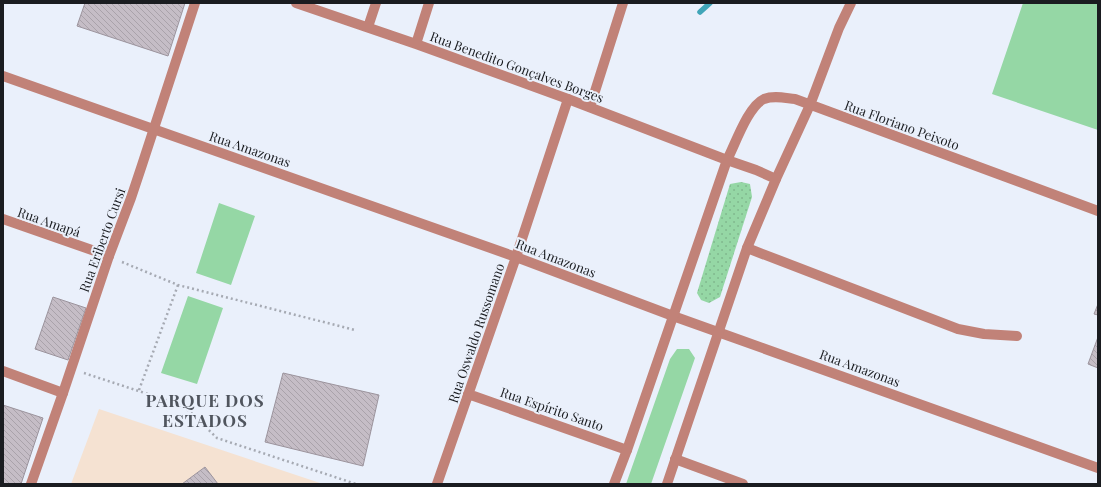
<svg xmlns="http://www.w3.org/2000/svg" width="1101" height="487" viewBox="0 0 1101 487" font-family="'Playfair Display',serif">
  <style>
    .education { fill: #f5e2d2 }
    .grass { fill: #95d7a5 }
    .park { fill: url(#park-dots) }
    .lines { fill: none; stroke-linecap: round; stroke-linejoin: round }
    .stream { stroke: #40a5b8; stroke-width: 5.5 }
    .building { fill: url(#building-back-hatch); stroke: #9c949d }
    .path { stroke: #a6aab3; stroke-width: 2.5; stroke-dasharray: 2 3; stroke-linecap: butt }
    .service { stroke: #c18278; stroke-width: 10 }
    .minor { stroke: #c18278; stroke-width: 10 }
    .tertiary { stroke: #c18278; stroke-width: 10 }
    .labels { text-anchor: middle; stroke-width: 4; stroke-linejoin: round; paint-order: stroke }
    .street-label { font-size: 13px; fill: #1a1c20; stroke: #eaf0fb }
    .district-label { font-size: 17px; font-weight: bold; letter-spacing: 1px; fill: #50555e; stroke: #eaf0fb }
  </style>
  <defs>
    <pattern id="park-dots" width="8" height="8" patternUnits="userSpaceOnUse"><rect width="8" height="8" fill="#95d7a5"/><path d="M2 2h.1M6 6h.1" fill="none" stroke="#80b88e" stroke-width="1.8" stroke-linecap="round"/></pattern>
    <pattern id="building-back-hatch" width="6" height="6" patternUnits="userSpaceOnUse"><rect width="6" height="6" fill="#c5bdc6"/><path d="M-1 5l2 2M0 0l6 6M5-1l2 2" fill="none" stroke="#a9a2aa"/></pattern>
  </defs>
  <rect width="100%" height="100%" fill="#eaf0fb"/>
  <path class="education" d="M99 409 323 484H71Z"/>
  <path class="grass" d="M1023 3H1098V130L992 94Z
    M219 203 255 216 231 285 196 273Z
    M188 296 223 308 197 384 161 373Z
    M677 349H689L695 358 651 484H626L670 359Z"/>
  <path class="park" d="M741 182 750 184 752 197 720 297 709 303 701 300 697 293 730 184Z"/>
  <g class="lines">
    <path class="stream" d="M700 12 710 3"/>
  </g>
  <path class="building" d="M85 3H185L168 56 77 26Z
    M53 297 86 308 68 360 35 349Z
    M1098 304V315L1094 314Z
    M1098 337V368L1088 364Z
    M283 373 379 395 363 466 265 442Z
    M3 405 43 418 21 484H3Z
    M205 467 218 484H182Z"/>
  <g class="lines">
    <path class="path" d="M122 262 178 285 355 330
      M84 373 184 406 217 438 356 484
      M139 390 178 285"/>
    <path class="service" d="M747 248 958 329 984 334 1017 336"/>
    <path class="minor" d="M3 76 516 257 673 316 1098 468
      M590 107 623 3
      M727 160C735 145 748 106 764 99 774 95 785 98 795 99L1098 211
      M776 179 810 105 839 28 851 3
      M3 219 109 256
      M3 371 63 393
      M468 394 627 450
      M675 459 743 484
      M437 484 516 257 568 99"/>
    <path class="tertiary" d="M296 3 416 44 568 99 727 160 756 170 776 179 747 248 667 484
      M368 27 376 3
      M416 44 429 3
      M31 484 63 393 109 256 131 198 142 165 195 3
      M614 484 627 450 727 160"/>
  </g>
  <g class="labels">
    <g class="street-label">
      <text transform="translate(517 67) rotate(20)" y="5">Rua Benedito Gonçalves Borges</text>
      <text transform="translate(902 125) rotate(20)" y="5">Rua Floriano Peixoto</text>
      <text transform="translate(250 149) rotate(19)" y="5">Rua Amazonas</text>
      <text transform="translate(49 222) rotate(19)" y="5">Rua Amapá</text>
      <text transform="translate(102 240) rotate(-70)" y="5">Rua Eriberto Cursi</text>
      <text transform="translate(556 258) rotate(21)" y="5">Rua Amazonas</text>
      <text transform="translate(476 333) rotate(-71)" y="5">Rua Oswaldo Russomano</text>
      <text transform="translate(860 368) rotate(20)" y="5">Rua Amazonas</text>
      <text transform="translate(552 409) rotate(19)" y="5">Rua Espírito Santo</text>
    </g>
    <g class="district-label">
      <text x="205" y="407">PARQUE DOS<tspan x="205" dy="20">ESTADOS</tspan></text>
    </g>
  </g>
  <rect width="1101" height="487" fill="none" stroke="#1a1c20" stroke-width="8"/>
</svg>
